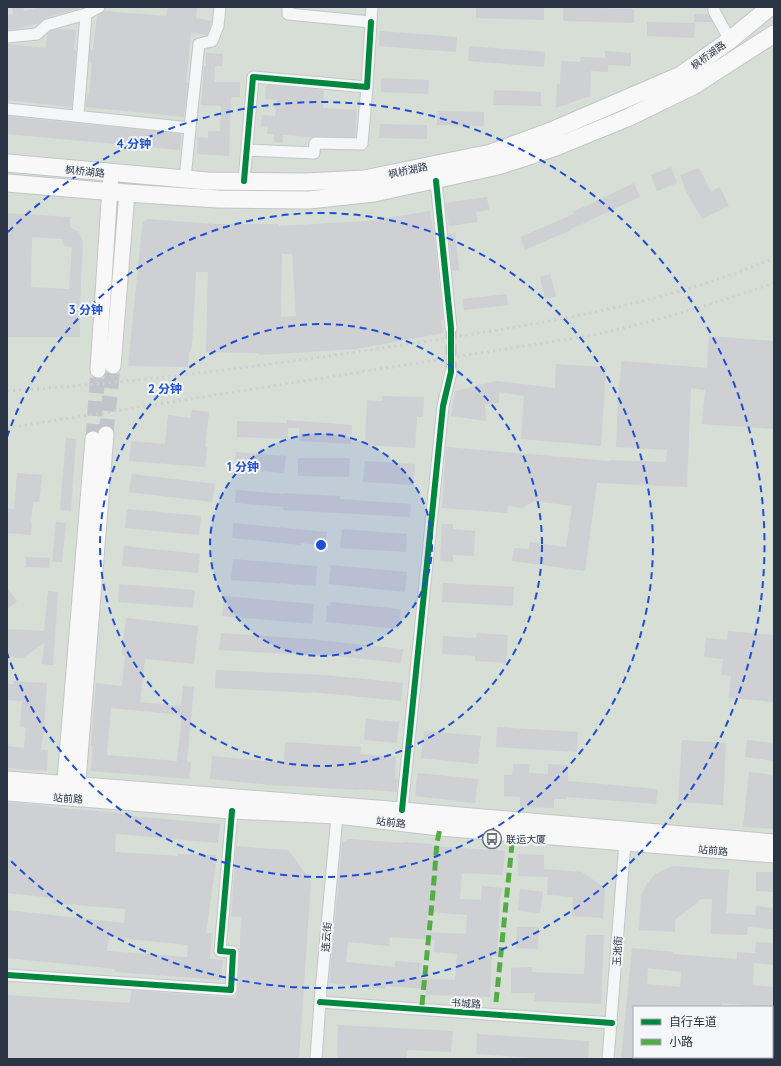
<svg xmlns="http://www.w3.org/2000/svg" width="781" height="1066" viewBox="0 0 781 1066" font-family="Quicksand,'Noto Sans SC',sans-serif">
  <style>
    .green { fill: #d6ded6; fill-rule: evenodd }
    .building { fill: #ced0d3; fill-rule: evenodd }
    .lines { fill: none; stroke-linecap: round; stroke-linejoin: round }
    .street-tunnel { stroke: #c1c4c9; stroke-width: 11; stroke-dasharray: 11 5.5; stroke-linecap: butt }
    .secondary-tunnel { stroke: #c1c4c9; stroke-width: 15; stroke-dasharray: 15 8; stroke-linecap: butt }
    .street-casing { stroke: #c4c6c8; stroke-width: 13 }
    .secondary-casing { stroke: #c4c6c8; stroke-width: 17 }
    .primary-casing { stroke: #c2c5c8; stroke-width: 19 }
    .street { stroke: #f5f6f7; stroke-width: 11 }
    .secondary { stroke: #f8f8f8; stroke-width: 15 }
    .primary { stroke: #f8f8f8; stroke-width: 17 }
    .rail { stroke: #cecfd2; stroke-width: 3; stroke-dasharray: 2 4; stroke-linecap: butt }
    .quiet { stroke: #54ac47; stroke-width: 5; stroke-dasharray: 10 5; stroke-linecap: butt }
    .cycleway-casing { stroke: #f4f6f9; stroke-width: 8 }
    .cycleway { stroke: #00873e; stroke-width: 6 }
    .ring { fill: none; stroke: #1d4ed8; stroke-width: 2; stroke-dasharray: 7 5 }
    .labels { text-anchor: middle; stroke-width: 4; stroke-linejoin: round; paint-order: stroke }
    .street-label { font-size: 10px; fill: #2b3445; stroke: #f4f6f9 }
    .poi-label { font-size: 10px; fill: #2b3445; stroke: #f4f6f9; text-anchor: start }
    .centre { fill: #1d4ed8; stroke: #f4f6f9; stroke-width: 2 }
    .ring-label { font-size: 12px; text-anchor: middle; font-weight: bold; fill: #1d4ed8; stroke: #f4f6f9; stroke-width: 4; stroke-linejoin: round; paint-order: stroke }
  </style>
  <rect width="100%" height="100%" fill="#e6e8ea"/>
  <path class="green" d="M7 7H774V1059H7ZM634 1007H772V1057H634Z"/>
  <path class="building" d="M12 7H23L24 11 40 7H84L45 18 39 23 21 28 7 30V15L13 14Z
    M168 7H197L196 18 212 21 207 35 191 32 186 83H188L184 117 86 107 87 95H89L92 63 89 62 90 50H93L97 16 105 11 166 16Z
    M476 7H544V20L476 18Z
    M563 7 634 9V23L563 21Z
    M694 14H708L712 22H694Z
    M647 22 695 23 694 38 647 36Z
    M58 29 76 30 74 50 76 51 72 107 7 100V44L46 48 47 34 50 31Z
    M380 31 457 37 456 52 379 46Z
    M469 46 545 52 544 67 468 61Z
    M605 51 631 53V66L608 65V72L591 71 590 96 556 108 557 84H560L561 61 580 62 581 57 605 58Z
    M206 53 223 54 222 66H215L214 82H240V97H231L229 156 197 154 198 137 208 138V131H220L221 106 201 105 204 66H206Z
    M381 78 429 80 428 94 381 92Z
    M266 85 324 90 323 108 357 110 355 137H312L283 135 282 143 274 142V134H267L268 126H261L262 115 275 116 276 100 265 99Z
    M494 90 541 92V106L493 105Z
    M437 111 484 112V126L437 125Z
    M7 116 181 134 180 150 7 134Z
    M380 124 427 125V139L379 138Z
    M671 167 677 183 657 191 651 175Z
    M699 168 711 191 720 187 729 206 702 219 686 191 680 175Z
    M634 183 640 197 571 229V230L525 250 520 237 574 214 573 212Z
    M487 197 489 210 476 212 478 222 449 226 445 203Z
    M430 211 434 232 443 320H441L444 333 356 349 259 355V353L206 352 208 272H196L193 331 191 352H189L188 367 128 366 141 237 143 222 147 219 214 224H279V226L367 221ZM282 254H292L296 316 281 317Z
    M7 213 70 217V227L79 232 83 243 80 302V337H7ZM32 237 63 239 64 246 72 247 69 289 31 287Z
    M455 233 459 270 452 271 448 234Z
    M550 274 556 296 545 299 540 277Z
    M507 294 508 305 464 310 463 299Z
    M709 336 774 341V429L702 424 705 390 691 388 687 487 597 483 585 571 512 561 514 548 529 549 530 542 566 547 572 506 535 501 522 508 508 506 507 513 442 508 446 447 610 461V460L666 462 667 450 616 447 618 394 622 361 707 368Z
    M556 364 606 367 601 446 521 439 524 396 499 392V403L485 404 486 421 451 416 455 391 497 381 555 388Z
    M382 396 424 397 423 417H417L415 448 365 445 367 400 382 401Z
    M192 410 209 412 205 447H207L205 467 129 461 131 441 165 444 168 415 191 418Z
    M287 420 352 425 351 444 299 441V428H288V439L237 437V421L287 423Z
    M66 438 76 439 71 511 60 510Z
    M236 452 286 456 284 473 234 469Z
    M298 458H350L349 477 298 476Z
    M365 461 415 464 414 485 363 482Z
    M17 473 42 475 39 502H33L31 523H32L31 535 7 533V508L14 509Z
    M132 474 215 484 212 502 129 492Z
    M236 490 284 494V493L340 496V499L411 504 410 517 283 510 284 507 235 503Z
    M127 509 201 516 199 535 125 528Z
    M56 522 66 523 62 562H52Z
    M233 523 327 532 325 546 301 543V545L232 538Z
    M442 524H453V529L475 531 474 556 453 555V562L440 561Z
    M342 529 407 534 406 552 340 548Z
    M124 546 200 554 198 573 122 566Z
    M26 557 50 558 49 568 26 567Z
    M233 559 317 566 316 586 231 580Z
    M331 565 407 572 405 592 329 584Z
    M443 583 514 587 513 606 442 602Z
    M119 584 195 590 193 608 118 602Z
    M7 588 17 601 7 609Z
    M48 591 58 592 53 665 42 664 44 643 23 658H16L7 654V629L44 631Z
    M224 596 314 604 312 624 222 616Z
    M331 602 401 609 399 629 326 622 327 606H330Z
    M126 618 198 626 194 664 145 659 140 702 181 706 183 686 194 687 187 762H191L189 779 91 771 93 746H91L96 683 122 686 125 655H122ZM111 708 182 715 177 761 107 755Z
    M728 631 774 635V702L729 698 731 676 721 675 723 659 704 657 706 638 727 640Z
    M221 633 309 639 403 649 401 663 308 653V655L219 650Z
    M477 633 508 635 506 663 475 661V656L442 654 443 636 476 638Z
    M216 670 326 675 403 683 401 701 312 692V693L215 688Z
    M13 681 47 683 44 729 41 750H48L47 771 7 768V746L24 748 26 728 20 727 22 701 7 700V684H14Z
    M366 719 399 722 397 743 364 740Z
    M497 727 578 732 577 752 496 747Z
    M424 731 481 736 478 764 421 758Z
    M682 740 726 743 723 805 678 802Z
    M747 740 774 743V761L745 757Z
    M285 742 361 747 360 754 396 757 395 779 398 780 397 792 359 789 358 790 271 785 210 779 212 756 284 763Z
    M513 764H530L529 773 548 774V764L568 765V781L658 789 656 804 567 797V799H554V808L520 807V797L504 796V775H512Z
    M749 772 774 775V829L743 827Z
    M417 773 478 779 475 803 415 796Z
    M7 802 50 806V807L121 813V815L220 824 218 843 116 834 115 852 178 856V854L216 855 215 870 206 933H212L210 959 223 960 221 980 115 972V969L7 958V910L124 923 125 909 52 903 53 898 7 893ZM109 937 188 945 187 957 107 951Z
    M349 839 404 843V842L432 844V846L505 851 503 875 462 873 460 899 481 900 482 886 502 888 501 896H500L497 956 492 955 490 997 426 995V989L385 986V989L329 983 342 843ZM428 912 467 915 466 934 426 932ZM390 937 435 940 434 952 457 954 455 980 420 978 421 963 395 961V967L346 962 348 942 389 946Z
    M236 846 288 850 311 881 299 1059H7V995L130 1003 131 990 236 998 238 990 241 917H231Z
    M518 854 544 855V869L582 872 605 888 603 918 572 916 573 897 547 895 548 877 518 876Z
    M672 866 729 870 726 913 755 915 756 906 774 908V929L748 927 747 935 711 934 712 899H701L675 920V932L639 930 641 895 646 885 655 874Z
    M756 872H774V892L756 891Z
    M520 889 543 892 540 913 518 911Z
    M517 927H539L538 949 516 948Z
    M586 935H604L601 1004 534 1001 535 993H511V968L532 967V972L584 974Z
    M756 942 774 943V965L754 963 753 985 774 987V1007L722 1003V1007H665L646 1005V1007H634V1059H621L632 948 673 952V954L737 959V952L755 953ZM648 968 681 972 680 987 647 984Z
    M338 1025 453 1031 451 1052 407 1050V1059H337Z
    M477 1034 589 1041 588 1059H548L476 1054Z"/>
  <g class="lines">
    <path class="street-tunnel" d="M451 372V328"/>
    <path class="secondary-tunnel" d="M106 434 113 366
      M93 439 98 370"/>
    <g class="street-casing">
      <path id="street" d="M288 7V14L371 22 372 7
        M714 7V11L730 40
        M7 37 37 34 47 25 86 14
        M7 109 190 128 185 179
        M78 116 86 14 99 7
        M190 128 199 44 212 41 218 26 220 7
        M247 150 314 153 315 143 362 144 367 87
        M244 181 253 77 367 87 371 22
        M436 181 451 328
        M402 810 443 406 451 372
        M7 975 231 990 233 952 220 951 232 811
        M320 1002 612 1023
        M316 1059 320 1002 337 816
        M608 1059 625 842"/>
    </g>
    <g class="secondary-casing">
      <path id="secondary" d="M113 366 127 193
        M98 370 111 173
        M7 779 402 810 774 842
        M7 793 232 811 337 816 440 828 774 855
        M64 793 93 439
        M77 793 106 434"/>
    </g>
    <g class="primary-casing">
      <path id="primary" d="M7 163 208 181 305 182 364 179 491 153 551 131 681 75 730 40 770 7
        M7 183 127 193 218 199 309 200 374 193 498 166 556 147 627 118 693 86 774 34"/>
    </g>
    <use href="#street" class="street"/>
    <use href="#secondary" class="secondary"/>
    <use href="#primary" class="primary"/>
    <path class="rail" d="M7 391C145 382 279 364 416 343 537 324 660 306 774 258
      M7 428 594 335C655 321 715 304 774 283"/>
    <path class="quiet" d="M496 1002 512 844
      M422 1005 433 892 437 843 440 828"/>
    <g class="cycleway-casing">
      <path id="cycleway" d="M244 181 253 77 367 87 371 22
        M402 810 443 406 451 372V328L436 181
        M7 975 231 990 233 952 220 951 232 811
        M320 1002 612 1023"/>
    </g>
    <use href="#cycleway" class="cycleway"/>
  </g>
  <circle cx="321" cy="545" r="111" fill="#1d4ed8" fill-opacity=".12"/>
  <g class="ring">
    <circle cx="321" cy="545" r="111"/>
    <circle cx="321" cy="545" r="221"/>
    <path d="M7 437A332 332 0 1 1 7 653"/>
    <path d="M8 232A443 443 0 1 1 8 858"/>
  </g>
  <defs>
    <g id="bus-ring" transform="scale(1)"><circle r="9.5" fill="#f4f6f9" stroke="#6c737f" stroke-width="1.5"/><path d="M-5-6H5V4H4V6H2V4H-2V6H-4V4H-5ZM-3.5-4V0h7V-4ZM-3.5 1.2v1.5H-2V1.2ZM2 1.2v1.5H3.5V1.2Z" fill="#6c737f"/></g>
  </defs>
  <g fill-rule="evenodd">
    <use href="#bus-ring" x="492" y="839"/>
  </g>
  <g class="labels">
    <g class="street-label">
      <text transform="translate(708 55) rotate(-36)" y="4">枫桥湖路</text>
      <text transform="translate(408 170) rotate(-12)" y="4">枫桥湖路</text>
      <text transform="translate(85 171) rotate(6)" y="4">枫桥湖路</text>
      <text transform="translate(68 798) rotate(4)" y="4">站前路</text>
      <text transform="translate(391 822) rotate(7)" y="4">站前路</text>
      <text transform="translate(713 850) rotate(5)" y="4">站前路</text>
      <text transform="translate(326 937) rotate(-85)" y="4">连云街</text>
      <text transform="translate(617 951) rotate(-86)" y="4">玉池街</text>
      <text transform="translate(466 1003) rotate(4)" y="4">书城路</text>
    </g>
    <g class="poi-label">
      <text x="506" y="843">联运大厦</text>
    </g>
  </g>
  <circle cx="321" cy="545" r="6" class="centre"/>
  <g class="ring-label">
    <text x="134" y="148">4 分钟</text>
    <text x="86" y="314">3 分钟</text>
    <text x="165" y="393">2 分钟</text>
    <text x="243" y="471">1 分钟</text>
  </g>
  <rect width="781" height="1066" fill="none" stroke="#2b3445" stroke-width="16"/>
  <rect x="633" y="1006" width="140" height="52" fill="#f4f6f9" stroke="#a4a8b1"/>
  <rect x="641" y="1019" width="20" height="6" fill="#00873e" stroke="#a4a8b1"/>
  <text x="669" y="1026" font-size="12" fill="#2b3445">自行车道</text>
  <rect x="641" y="1039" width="20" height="6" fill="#54ac47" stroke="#a4a8b1"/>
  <text x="669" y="1046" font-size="12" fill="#2b3445">小路</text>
</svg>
